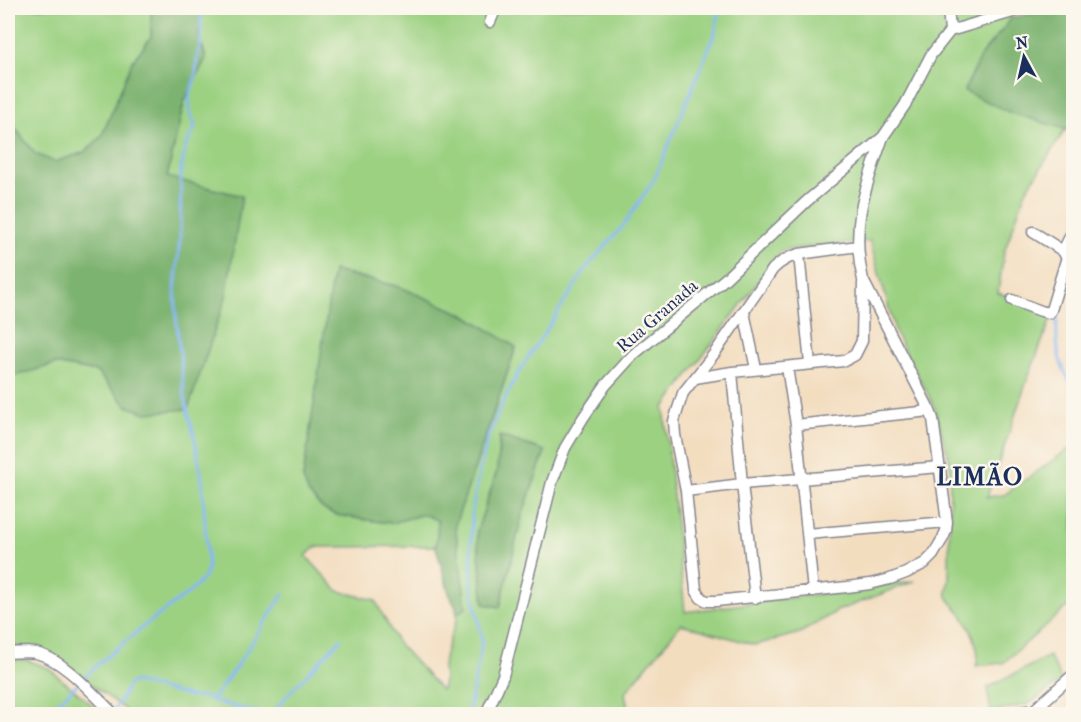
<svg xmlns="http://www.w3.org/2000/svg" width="1081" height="722" viewBox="0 0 1081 722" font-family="'IM FELL French Canon',serif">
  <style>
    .green { fill: #9cd182; stroke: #5c8070; stroke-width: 1.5; fill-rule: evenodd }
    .forest { fill: #7db370; stroke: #4c7167; stroke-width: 1.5 }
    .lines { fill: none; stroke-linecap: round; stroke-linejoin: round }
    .stream { stroke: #87b7f3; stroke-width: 3 }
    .minor-casing { stroke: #87868e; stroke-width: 13 }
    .minor { stroke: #fff; stroke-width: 10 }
    .labels { text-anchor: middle; stroke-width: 5; stroke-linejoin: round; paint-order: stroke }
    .street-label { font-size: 18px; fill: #1b2f5e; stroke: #fbf7ec }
    .district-label { font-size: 24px; font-weight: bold; letter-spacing: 1.5px; fill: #1b2f5e; stroke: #fbf7ec }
  </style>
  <rect width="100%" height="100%" fill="#fbf7ec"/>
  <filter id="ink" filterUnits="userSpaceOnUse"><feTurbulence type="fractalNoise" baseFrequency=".0167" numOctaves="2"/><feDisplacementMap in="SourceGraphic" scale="12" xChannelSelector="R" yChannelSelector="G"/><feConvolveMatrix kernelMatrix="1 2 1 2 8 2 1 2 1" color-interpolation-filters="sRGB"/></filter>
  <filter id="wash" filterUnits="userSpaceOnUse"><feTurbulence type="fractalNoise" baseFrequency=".008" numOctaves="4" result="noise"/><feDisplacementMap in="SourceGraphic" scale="24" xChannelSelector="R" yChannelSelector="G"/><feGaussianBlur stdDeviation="1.35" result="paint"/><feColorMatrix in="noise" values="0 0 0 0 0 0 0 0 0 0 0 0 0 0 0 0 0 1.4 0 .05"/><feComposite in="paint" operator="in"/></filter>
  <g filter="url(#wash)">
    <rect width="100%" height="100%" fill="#f3ddbf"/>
    <path class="green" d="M8 8H148L151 12V37L132 62 102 136 85 152 55 162 35 154 12 124H8Z
      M203 8H1005L1011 18 1008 23 981 55 1065 130 1026 191 1004 252 998 293 1054 311 1026 383 987 497 1004 495 1073 446V602L1003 663 976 666C982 648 969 625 959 611 955 606 949 602 947 596 946 591 948 586 949 581L950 462 934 406 896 334 870 241 782 250 664 408 685 612 915 581 837 611 800 633 755 645 681 624 625 693 629 714H131L56 658 32 648 8 646V378L55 364 97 372 127 406 242 196 167 178 184 102 206 58 199 36ZM334 271 400 287 467 316 516 348 455 525 466 608 457 614V619C452 635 444 649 443 666 443 675 446 683 441 690L397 642 375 600 338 591 306 556 315 547H327L435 546 436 547 439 521 424 514 392 523 374 521 336 515 323 509 309 494 303 478ZM499 437 545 451 522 516 500 607 484 604 477 531 497 471Z
      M1049 656 1062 680 1029 704 991 712 987 688Z
      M8 659 27 660 48 668 103 714H8Z"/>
    <path class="forest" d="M148 8H203L199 36 206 58 184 102 167 177 242 196 226 297 188 409 146 413 127 406 97 372 55 364 8 378V124H12L35 154 55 162 85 152 102 136 132 62 151 37V12Z
      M1060 8H1073V133L1065 129 1011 113 964 91 981 55 1006 26 1011 18Z
      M333 271 400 287 467 316 516 347 455 525 466 608 457 614 456 608 449 593 436 547 438 521 424 514 392 523 374 521 336 515 323 509 309 494 303 479Z
      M500 436 545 451 522 516 500 607 484 604 477 531 497 471Z"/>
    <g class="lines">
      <path class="stream" d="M1061 293C1057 317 1054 340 1061 363 1064 372 1070 381 1074 390
        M212 700 238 664 284 593
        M46 714 97 665 144 626 191 591 204 578 208 568 202 479 194 435 189 417 184 393 176 315 175 289 180 239 181 169 186 146 195 127V124L190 114 189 96 196 75 197 58 201 44V8
        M81 714H90
        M103 714C119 713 122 695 129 684L135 682 192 697H207L213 701 251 711 276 714
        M272 714 289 693 341 639
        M468 714 481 649 482 639 472 588 471 551 472 512 479 472 489 434 503 402 518 373 553 320 587 267 623 226 655 178 715 33 720 8"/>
    </g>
  </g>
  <g filter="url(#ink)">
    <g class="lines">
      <g class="minor-casing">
        <path id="minor" d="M490 22 496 8
          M950 31 1026 8
          M1033 232 1063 251 1074 271
          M858 246 799 254C788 257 781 261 773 269L714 354 683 393 674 421 675 435 686 491 696 590 701 598 707 601H716L847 587 870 584 890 579 906 573 925 563 933 555 943 538 946 531 947 522 933 419 930 411 863 280C850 225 865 189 883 137
          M1063 251 1074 228
          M799 254 810 364
          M1012 300 1041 311 1049 313 1051 310 1067 257
          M744 312 756 369
          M787 367 796 425 813 591
          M732 372 742 484 755 598
          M695 378 732 372 844 361 855 355 862 341 863 283
          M796 425 930 411
          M686 491 742 484 940 467
          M807 534 947 522
          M8 653C17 653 27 651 36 653 63 659 94 695 114 714
          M486 714 503 676 552 482 565 448 583 418 605 386 633 355 725 279 807 201 883 137 905 105 931 55 950 31 948 8
          M1007 714 1034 710 1074 674"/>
      </g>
      <use href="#minor" class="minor"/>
    </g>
  </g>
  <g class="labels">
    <g class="street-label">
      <text transform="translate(657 316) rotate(-41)" y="6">Rua Granada</text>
    </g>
    <g class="district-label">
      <text x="980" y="485">LIMÃO</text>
    </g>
  </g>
  <rect width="1081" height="722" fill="none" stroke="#fbf7ec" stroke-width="30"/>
  <g transform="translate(1024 57) rotate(352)" stroke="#fbf7ec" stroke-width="4.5" paint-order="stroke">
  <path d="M0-4.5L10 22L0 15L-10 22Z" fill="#1b2f5e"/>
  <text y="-9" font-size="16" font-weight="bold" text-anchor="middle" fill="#1b2f5e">N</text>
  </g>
</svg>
